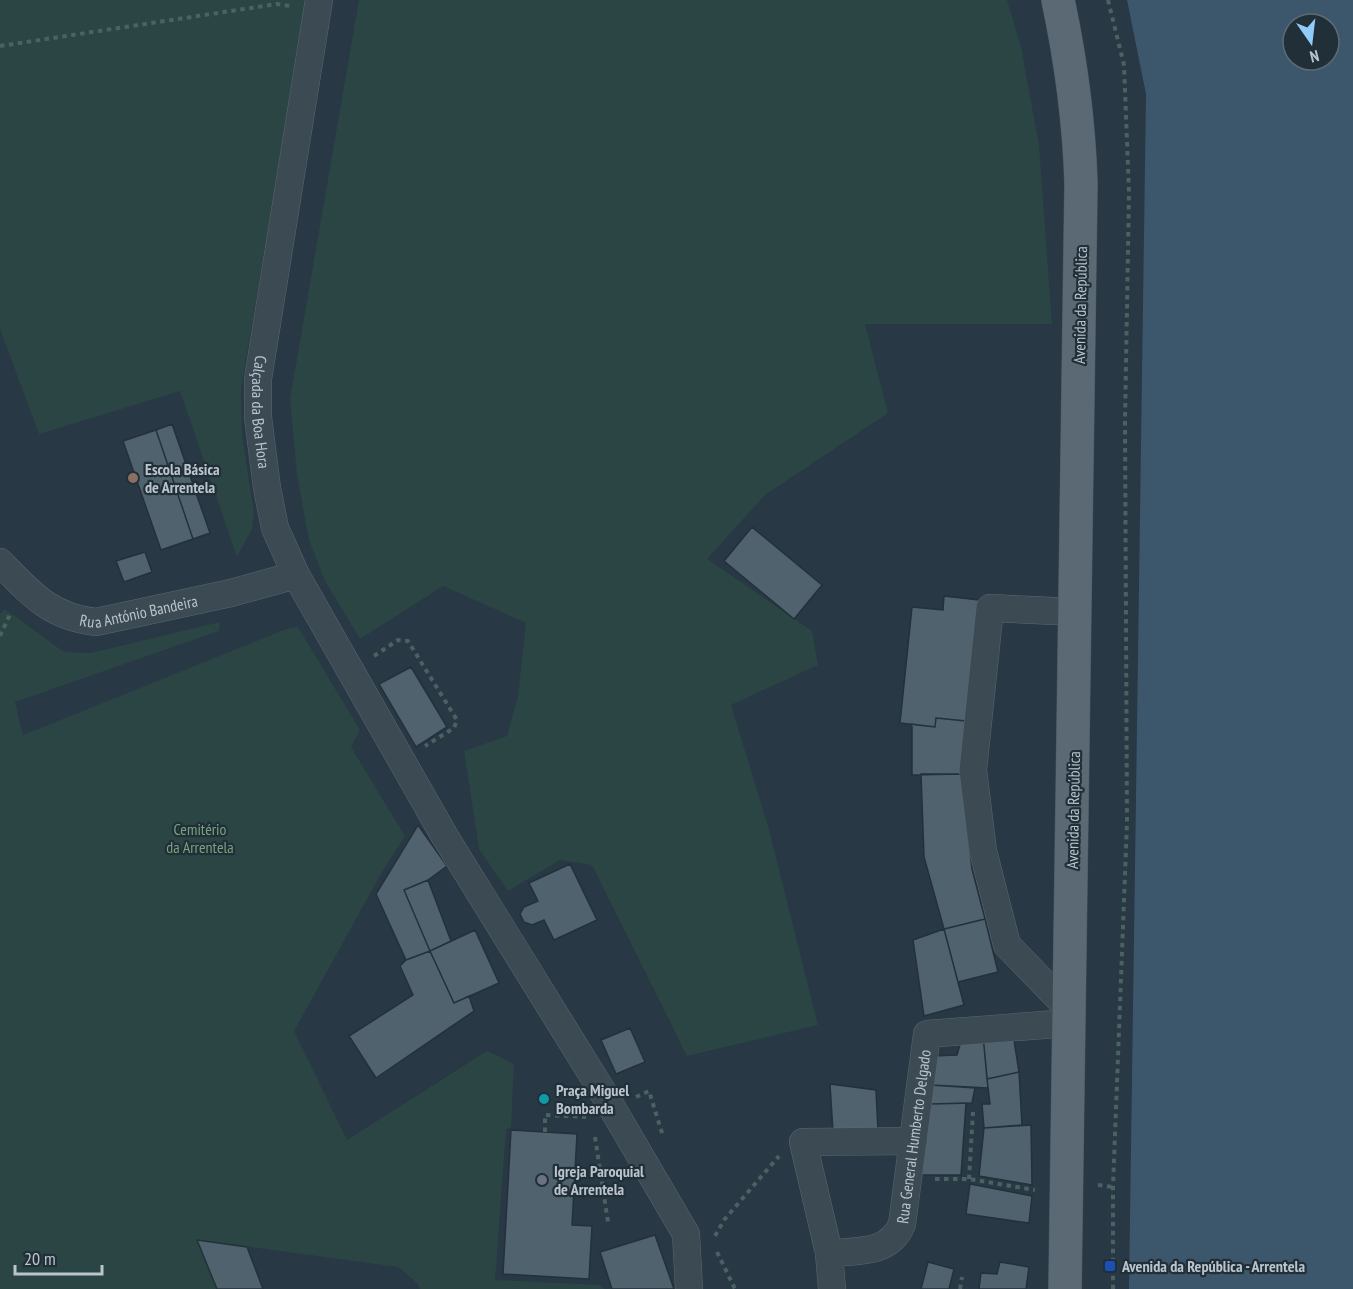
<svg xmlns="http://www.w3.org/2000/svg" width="1353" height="1289" viewBox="0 0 1353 1289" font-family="'PT Sans Narrow',sans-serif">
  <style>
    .green { fill: #2a4544 }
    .water { fill: #3c576b; fill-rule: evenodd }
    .building { fill: #51626f; stroke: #23313b; stroke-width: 1.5 }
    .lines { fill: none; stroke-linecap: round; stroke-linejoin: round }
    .minor-casing { stroke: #5b6771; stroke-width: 28 }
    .primary-casing { stroke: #46535d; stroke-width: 34 }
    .path { stroke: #4a6261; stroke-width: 4; stroke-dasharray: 4.5 4.5; stroke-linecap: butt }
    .minor { stroke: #3c4a53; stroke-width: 27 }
    .primary { stroke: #5a6973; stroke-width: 33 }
    .education-dot { fill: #8d6e63; stroke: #212f39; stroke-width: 2 }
    .culture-dot { fill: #0f9aa8; stroke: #212f39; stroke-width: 2 }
    .worship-dot { fill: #6b7280; stroke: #212f39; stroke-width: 2 }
    .transit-dot { fill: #1a4fb4; stroke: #212f39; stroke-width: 2 }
    .labels { text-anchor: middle; stroke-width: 4.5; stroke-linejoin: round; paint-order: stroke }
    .street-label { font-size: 16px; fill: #bac4cd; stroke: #212f39 }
    .poi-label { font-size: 16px; font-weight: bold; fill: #bac4cd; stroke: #212f39; text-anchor: start }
    .park-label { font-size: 16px; fill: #78a37b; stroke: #212f39 }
  </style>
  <rect width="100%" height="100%" fill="#283844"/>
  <path class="green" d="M0 0H307L241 389 242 435 254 513 252 529 237 557 180 391 39 434 0 329Z
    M359 0H1007L1021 47 1039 145 1052 324H865L888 413 765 495 707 559 812 631 818 665 731 705 768 826 818 1025 687 1056 592 865 560 860 508 891 479 849 464 751 507 736 518 696 526 623 443 586 360 639 325 581 309 540 297 475 290 399Z
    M5 609 64 652 91 653 220 622 219 631 15 702 23 735 289 628 298 627 360 730 351 747 405 836 382 872 294 1031 347 1140 487 1051 514 1064 511 1127 506 1129 495 1280 600 1285 604 1289H420L417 1283 398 1267 198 1240 217 1289H0V614Z"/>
  <path class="water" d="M1127 0H1353V1289H1129L1146 94ZM1293 24H1329V60H1293Z"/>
  <path class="building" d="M172 424 210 533 193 539 156 430Z
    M156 430 193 539 161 550 123 441Z
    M752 527 822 585 794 619 724 561Z
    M145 552 152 572 124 582 116 561Z
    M944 596 979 600 966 721 936 718 935 727 900 723 912 607 943 610Z
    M411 667 447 727 416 747 379 684Z
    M936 718 966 721 961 774 912 775V724L935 727Z
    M921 774H961L972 869 985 919 944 929 924 857Z
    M418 825 447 866 428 880 404 890 430 951 406 960 376 894Z
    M570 864 597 920 554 940 544 920 532 925 524 922 520 914 524 907 538 901 529 883Z
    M428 880 451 941 430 951 404 890Z
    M985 919 998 972 958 982 944 929Z
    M944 929 964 1005 924 1016 913 940Z
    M475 930 499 983 454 1003 430 951Z
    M430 951 454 1003 469 996 474 1011 376 1078 349 1036 413 995 400 966 406 960Z
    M630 1028 645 1062 616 1074 601 1040Z
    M1013 1034 1019 1072 987 1079 983 1035Z
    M983 1035 988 1088 931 1085 932 1056 957 1055 962 1038Z
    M1019 1072 1022 1125 984 1128 982 1104H990L987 1079Z
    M830 1084 876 1090 878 1132H833Z
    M931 1085 975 1088 972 1103 931 1104Z
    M966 1103 961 1175H918L931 1104Z
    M1031 1125 1032 1185 979 1176 984 1128Z
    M511 1130 577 1134 572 1225 592 1226 589 1279 503 1274Z
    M970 1184 1032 1196 1029 1223 966 1214Z
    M655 1235 674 1289H612L600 1252Z
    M197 1240 247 1247 263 1289H217Z
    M928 1262 954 1269 949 1289H921Z
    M1000 1262 1029 1267 1026 1289H979L981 1273 997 1274Z"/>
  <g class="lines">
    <g class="minor-casing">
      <g id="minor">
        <path id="s1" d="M319 0 258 379V417L267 488 275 528 296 575 444 835 601 1089 686 1234 689 1289"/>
        <path id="s2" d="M0 562C30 593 50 617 96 622L231 593 296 575"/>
        <path d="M1069 1009 1007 945 983 851 973 770 990 608 1076 612"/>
        <path id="s3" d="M829 1253C857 1251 890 1254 902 1224L927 1034 1069 1023"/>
        <path d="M832 1289 829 1253 803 1142 913 1141"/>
      </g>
    </g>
    <g class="primary-casing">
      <path id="primary" d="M1058 0C1071 61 1079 121 1081 183L1065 1289"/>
    </g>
    <path class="path" d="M1108 0 1124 65 1129 192 1125 421 1127 822 1113 1187V1289
      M0 46 277 4 290 6
      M0 636 11 612
      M374 656 398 640 408 641 457 720 454 728 425 746
      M636 1097 649 1091 663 1136
      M545 1132V1115L586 1117
      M595 1137 608 1222
      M935 1179H969L1035 1190
      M969 1179 973 1112
      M1098 1185 1113 1187
      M715 1236 724 1220 779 1156
      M717 1252 735 1289
      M960 1289 962 1277"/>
    <use href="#minor" class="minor"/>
    <use href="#primary" class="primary"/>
  </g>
  <circle class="education-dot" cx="133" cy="478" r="6"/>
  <circle class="culture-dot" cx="544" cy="1099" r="6"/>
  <circle class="worship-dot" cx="542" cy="1180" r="6"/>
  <rect class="transit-dot" x="1104" y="1260" width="12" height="12" rx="3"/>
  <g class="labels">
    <g class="street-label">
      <text transform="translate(1080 305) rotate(-89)" y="6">Avenida da República</text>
      <text dy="6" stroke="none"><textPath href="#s1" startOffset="417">Calçada da Boa Hora</textPath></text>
      <text dy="6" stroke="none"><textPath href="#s2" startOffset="160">Rua António Bandeira</textPath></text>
      <text transform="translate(1073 810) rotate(-89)" y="6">Avenida da República</text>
      <text dy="6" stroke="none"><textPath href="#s3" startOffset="172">Rua General Humberto Delgado</textPath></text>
    </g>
    <g class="poi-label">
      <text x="145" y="475">Escola Básica<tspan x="145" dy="18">de Arrentela</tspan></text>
      <text x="556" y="1096">Praça Miguel<tspan x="556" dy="18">Bombarda</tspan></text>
      <text x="554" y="1177">Igreja Paroquial<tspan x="554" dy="18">de Arrentela</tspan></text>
      <text x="1122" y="1272">Avenida da República - Arrentela</text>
    </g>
    <g class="park-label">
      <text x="200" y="835">Cemitério<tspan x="200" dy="18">da Arrentela</tspan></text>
    </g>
  </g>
  <g transform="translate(1311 42) rotate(166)"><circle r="28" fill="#212f39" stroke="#5e6b74" stroke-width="1.5"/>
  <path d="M0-4.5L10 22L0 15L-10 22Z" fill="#93cbf8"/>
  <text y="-9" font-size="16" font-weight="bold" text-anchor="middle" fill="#bac4cd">N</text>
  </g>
  <path d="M15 1265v9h87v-9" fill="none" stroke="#bac4cd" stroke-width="3"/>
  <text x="24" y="1265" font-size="18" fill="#bac4cd" stroke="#212f39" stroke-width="4.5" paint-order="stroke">20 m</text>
</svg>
